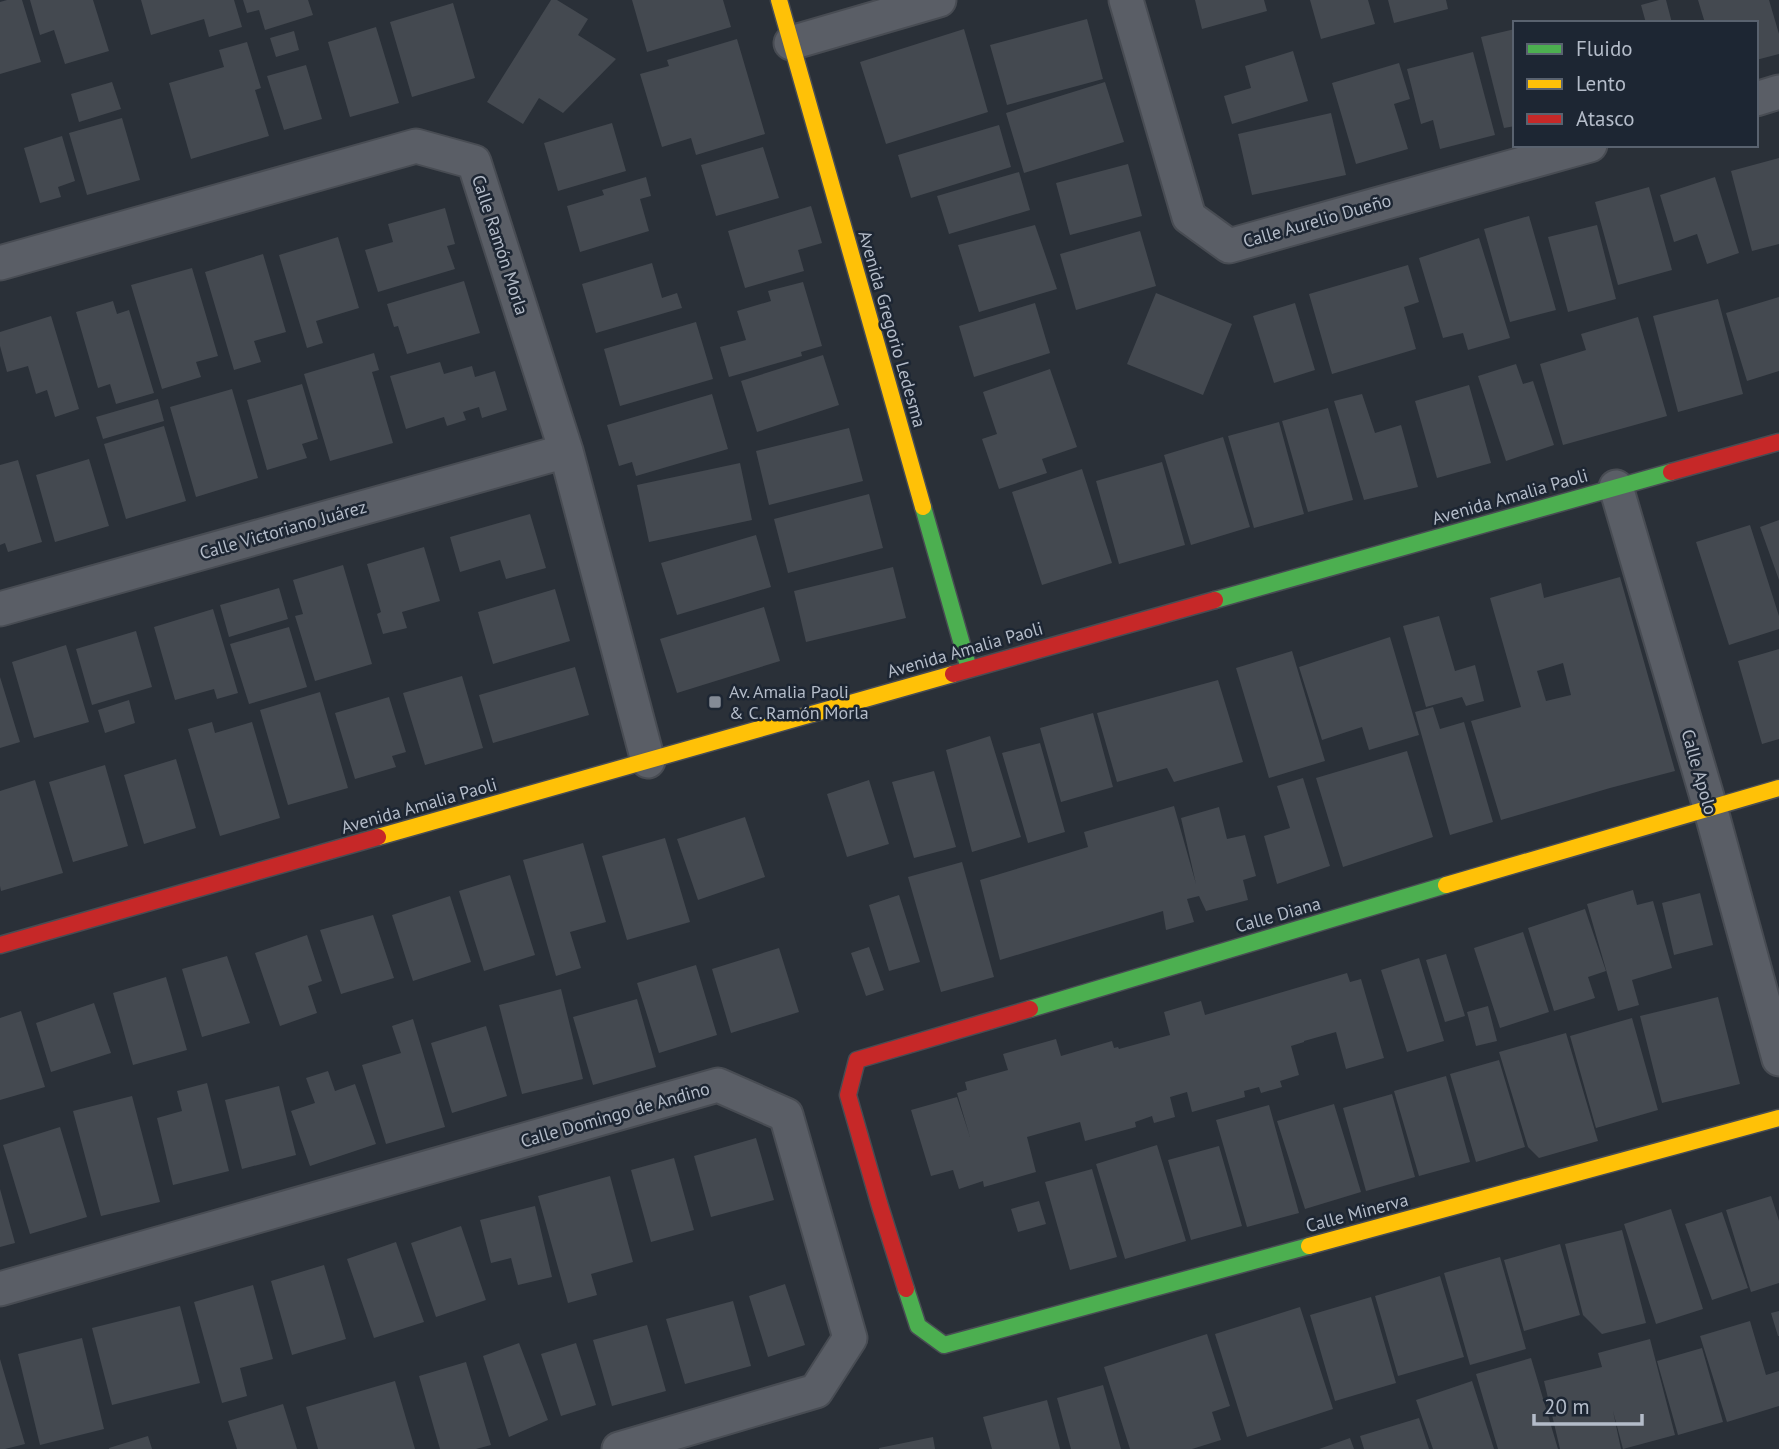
<svg xmlns="http://www.w3.org/2000/svg" width="1779" height="1449" viewBox="0 0 1779 1449" font-family="'PT Sans',sans-serif">
  <style>
    .building { fill: #444950; fill-rule: evenodd }
    .lines { fill: none; stroke-linecap: round; stroke-linejoin: round }
    .street-casing { stroke: #484c53; stroke-width: 37 }
    .fast-casing { stroke: #484c53; stroke-width: 19 }
    .slow-casing { stroke: #484c53; stroke-width: 19 }
    .jam-casing { stroke: #484c53; stroke-width: 19 }
    .street { stroke: #5a5e66; stroke-width: 33 }
    .fast { stroke: #4caf50; stroke-width: 16 }
    .slow { stroke: #ffc107; stroke-width: 16 }
    .jam { stroke: #c62828; stroke-width: 16 }
    .poi-dot { fill: #848b96; stroke: #1d2633; stroke-width: 2.5 }
    .labels { text-anchor: middle; stroke-width: 5; stroke-linejoin: round; paint-order: stroke }
    .street-label { font-size: 18px; fill: #b4bcc9; stroke: #1d2633 }
    .poi-label { font-size: 18px; fill: #b4bcc9; stroke: #1d2633; text-anchor: start }
  </style>
  <rect width="100%" height="100%" fill="#2a3038"/>
  <path class="building" d="M7 0H22L41 62 0 74V2Z
    M30 0H93L109 51 65 64 54 30 40 35Z
    M141 0H234L242 27 209 37 204 19 151 35Z
    M243 0H308L313 15 265 30 259 10 247 13Z
    M551 0H557L588 19 578 35 616 59 563 113 539 98 523 124 487 102Z
    M632 0H723L731 27 647 52Z
    M1195 0H1264L1267 11 1202 29Z
    M1310 0H1368L1375 24 1321 39Z
    M1388 0H1446L1448 9 1394 23Z
    M1659 0H1666L1672 23H1646L1641 5Z
    M1698 0H1769L1779 34V54L1756 60V23H1705Z
    M453 3 475 78 412 97 390 22Z
    M1087 19 1103 79 1007 105 990 45Z
    M376 27 399 103 350 117 328 42Z
    M964 29 988 112 886 144 860 62Z
    M1515 29V126L1504 128 1481 37Z
    M294 31 299 50 276 57 270 38Z
    M737 39 765 134 696 155 691 138 662 147 640 74 669 66 667 60Z
    M247 42 261 88 255 90 269 136 191 159 169 83 224 67 219 50Z
    M1293 51 1308 101 1232 124 1224 96 1251 88 1245 66Z
    M1473 52 1495 135 1440 149 1433 120 1421 124 1407 69Z
    M1399 63 1410 99 1394 104 1408 149 1356 164 1332 83Z
    M306 65 322 119 284 130 267 76Z
    M112 82 121 109 79 122 71 94Z
    M1105 82 1124 142 1024 173 1006 113Z
    M1331 113 1346 175 1252 195 1238 134Z
    M122 118 140 180 87 195 69 133Z
    M612 123 626 171 558 191 544 143Z
    M999 125 1011 167 911 198 898 155Z
    M62 136 75 181 58 187 61 197 40 203 24 148Z
    M763 147 779 198 716 216 701 165Z
    M1779 158V244L1752 251 1731 171Z
    M1128 164 1142 216 1070 235 1056 183Z
    M1019 172 1030 210 949 234 937 196Z
    M646 177 651 196 640 199 649 231 580 252 567 206 604 195 602 190Z
    M1715 177 1739 253 1707 264 1697 234 1674 242 1660 195Z
    M1649 187 1672 270 1618 285 1595 202Z
    M811 206 822 243 798 250 804 271 745 288 728 231Z
    M445 208 455 244 447 246 455 269 378 292 365 250 393 242 388 224Z
    M1529 216 1556 310 1510 322 1484 229Z
    M1035 225 1057 289 979 312 958 245Z
    M1597 225 1616 299 1568 312 1548 237Z
    M1140 231 1156 286 1076 310 1060 254Z
    M338 237 359 308 316 321 323 343 307 348 279 255Z
    M1479 238 1510 338 1468 350 1463 333 1443 338 1419 258Z
    M263 254 286 332 254 341 261 362 234 370 205 272Z
    M652 263 662 298 677 293 682 308 596 333 582 284Z
    M1408 265 1419 302 1404 307 1416 349 1332 374 1309 294Z
    M192 268 218 356 196 362 201 377 162 389 131 285Z
    M464 281 480 333 407 354 398 326 394 327 387 304Z
    M803 282 822 346 801 352 802 356 729 377 720 347 746 340 737 311 771 301 768 291Z
    M1156 293 1232 324 1203 395 1127 364Z
    M1779 297V371L1747 381 1726 313Z
    M1718 299 1743 394 1678 412 1653 316Z
    M113 301 117 314 129 310 154 393 116 404 110 384 98 388 76 312Z
    M1035 303 1050 353 974 377 959 326Z
    M1295 303 1315 370 1274 383 1253 316Z
    M51 316 79 409 55 417 47 390 36 394 28 366 7 372 0 346V332Z
    M1638 317 1667 416 1563 445 1540 364 1586 350 1581 334Z
    M696 322 713 379 620 406 604 349Z
    M374 353 379 370 372 372 393 443 330 461 304 374Z
    M823 355 839 405 757 432 741 381Z
    M440 362 444 374 472 366 475 377 495 371 507 410 482 418 479 407 463 412 466 420 447 426 444 417 406 429 390 376Z
    M1516 364 1523 384 1533 381 1554 445 1506 461 1478 376Z
    M1050 369 1077 447 1042 459 1047 473 999 489 982 439 997 434 983 392Z
    M302 384 318 439 302 444 307 458 267 470 247 400Z
    M1469 385 1491 463 1437 478 1415 401Z
    M232 389 258 478 196 497 170 407Z
    M712 394 728 449 636 476 632 462 619 466 607 425Z
    M1362 394 1375 433 1401 425 1418 487 1364 500 1334 401Z
    M158 399 164 421 103 439 96 417Z
    M1328 408 1353 500 1308 512 1282 421Z
    M1279 422 1304 514 1254 528 1228 436Z
    M164 426 186 501 126 519 104 444Z
    M849 428 863 481 769 505 756 451Z
    M1223 437 1250 527 1191 545 1164 455Z
    M89 459 109 526 55 542 36 475Z
    M18 460 42 542 8 552 5 543 0 545V465Z
    M1162 462 1185 545 1119 564 1096 481Z
    M740 463 752 520 649 542 637 485Z
    M1082 469 1112 563 1042 585 1012 492Z
    M869 494 883 548 788 573 774 519Z
    M530 514 546 568 506 579 500 560 460 572 450 537Z
    M1779 520V580L1760 527Z
    M1750 525 1779 616V629L1729 645 1696 542Z
    M756 535 771 587 677 615 661 563Z
    M424 547 440 601 402 612 407 628 383 634 377 614 381 612 367 564Z
    M343 565 372 664 315 681 295 616 303 614 293 580Z
    M893 567 906 618 806 642 794 591Z
    M1620 577 1675 771 1610 788 1501 820 1471 721 1521 707 1490 598 1541 583 1544 598ZM1563 663 1571 695 1546 701 1537 671Z
    M279 588 288 619 229 637 220 605Z
    M555 589 570 641 493 664 478 612Z
    M764 607 780 661 677 693 660 639Z
    M213 609 238 693 217 699 214 689 175 700 154 627Z
    M1439 616 1455 671 1475 665 1484 701 1466 706 1462 697 1426 707 1403 626Z
    M289 627 307 687 249 704 230 644Z
    M136 631 152 687 92 705 76 649Z
    M1390 637 1419 735 1369 750 1362 727 1322 740 1299 667Z
    M66 645 89 722 34 738 12 662Z
    M1779 649V739L1762 744 1738 661Z
    M1292 651 1325 761 1269 778 1236 668Z
    M575 667 589 715 493 743 479 695Z
    M462 676 483 748 425 765 403 693Z
    M0 677 20 742 0 748Z
    M1218 680 1243 762 1174 782 1167 768 1117 782 1097 713Z
    M320 692 348 788 288 805 260 710Z
    M389 697 406 752 392 756 396 767 355 779 335 713Z
    M129 700 135 723 105 733 98 710Z
    M1433 707 1440 729 1464 722 1493 822 1450 835 1415 712Z
    M1093 713 1113 787 1061 802 1040 728Z
    M212 722 215 733 252 722 280 818 220 836 188 729Z
    M990 736 1021 837 972 852 946 750Z
    M1040 743 1065 832 1028 843 1002 753Z
    M1407 751 1433 837 1343 867 1316 778Z
    M176 759 196 828 144 844 124 775Z
    M105 765 128 846 73 862 49 782Z
    M934 771 956 847 914 858 892 782Z
    M1303 778 1330 866 1277 884 1264 836 1290 828 1277 786Z
    M35 780 63 873 1 891 0 886V791Z
    M869 780 889 844 847 857 827 794Z
    M1174 806 1196 884 1181 818 1219 807 1227 839 1245 835 1256 876 1243 880 1248 900 1206 911 1199 896 1187 899 1194 922 1166 930 1163 911 1000 960 980 880 1088 847 1084 832Z
    M745 817 765 877 698 900 677 839Z
    M665 838 690 922 627 940 602 856Z
    M583 843 606 922 570 932 581 968 556 976 523 860Z
    M962 862 994 977 941 992 908 877Z
    M510 875 535 955 484 971 459 891Z
    M1633 890 1637 905 1653 901 1672 968 1632 980 1639 1005 1618 1011 1587 904Z
    M1700 893 1713 945 1674 955 1662 903Z
    M899 895 920 962 889 971 869 905Z
    M450 896 471 962 413 981 392 915Z
    M1585 909 1606 971 1588 977 1595 998 1554 1011 1528 928Z
    M373 915 394 978 341 994 320 930Z
    M1523 932 1549 1012 1500 1028 1474 948Z
    M307 935 322 981 308 986 317 1013 280 1026 255 953Z
    M869 947 884 990 866 996 851 953Z
    M779 948 799 1012 731 1033 712 969Z
    M1446 954 1465 1016 1445 1022 1426 960Z
    M227 956 250 1023 202 1037 182 969Z
    M1419 958 1444 1041 1407 1052 1381 970Z
    M696 965 717 1035 659 1053 637 983Z
    M1347 973 1350 982 1361 979 1384 1058 1346 1069 1336 1032 1304 1041V1042L1291 1046 1299 1075 1280 1081 1282 1087 1261 1093 1259 1087 1244 1091 1245 1097 1192 1112 1187 1092 1170 1097 1175 1117 1154 1123 1152 1116 1135 1122 1136 1127 1085 1141 1080 1122 1027 1137 1036 1172 984 1187 983 1181 959 1189 953 1170 931 1176 911 1110 957 1097 970 1137 957 1093 967 1090 965 1082 1008 1070 1003 1054 1056 1039 1061 1056 1112 1041 1114 1048 1118 1047 1119 1049 1170 1035 1164 1012 1201 1001 1205 1015Z
    M166 977 187 1050 133 1065 113 993Z
    M561 989 583 1079 522 1094 499 1005Z
    M1718 997 1740 1084 1662 1103 1640 1016Z
    M637 999 656 1067 593 1085 573 1017Z
    M94 1003 111 1053 51 1072 36 1023Z
    M1488 1006 1497 1041 1476 1046 1467 1012Z
    M21 1011 45 1087 0 1100V1018Z
    M1632 1018 1658 1110 1596 1128 1570 1036Z
    M413 1019 445 1127 386 1144 362 1065 401 1053 392 1026Z
    M486 1026 507 1096 452 1113 431 1043Z
    M1566 1033 1598 1141 1539 1158 1528 1147 1499 1052Z
    M1499 1060 1525 1147 1476 1162 1450 1074Z
    M328 1071 335 1091 355 1084 376 1144 310 1166 291 1111 315 1103 306 1078Z
    M1446 1076 1470 1162 1419 1176 1394 1091Z
    M207 1083 229 1171 173 1185 157 1118 182 1111 177 1091Z
    M279 1086 296 1155 242 1169 225 1100Z
    M1392 1094 1415 1177 1366 1191 1343 1108Z
    M132 1096 160 1202 101 1216 73 1111Z
    M1334 1104 1361 1192 1305 1209 1277 1121Z
    M1269 1105 1299 1213 1247 1227 1216 1120Z
    M60 1127 87 1217 30 1234 3 1145Z
    M756 1138 774 1200 711 1217 694 1156Z
    M1157 1145 1186 1241 1125 1259 1096 1164Z
    M1219 1146 1242 1226 1191 1240 1168 1160Z
    M674 1158 694 1230 651 1242 631 1170Z
    M1092 1169 1117 1257 1070 1270 1045 1182Z
    M610 1176 633 1262 591 1274 597 1295 568 1303 538 1196Z
    M0 1189 15 1243 0 1247Z
    M1771 1196 1779 1221V1283L1751 1292 1726 1210Z
    M1039 1201 1046 1224 1018 1232 1011 1209Z
    M535 1206 552 1277 518 1285 511 1258 491 1263 480 1220Z
    M1671 1209 1703 1309 1656 1324 1624 1224Z
    M1722 1212 1748 1288 1712 1300 1685 1224Z
    M461 1226 486 1300 436 1317 411 1243Z
    M1622 1230 1646 1323 1602 1334 1583 1315 1565 1244Z
    M396 1242 424 1322 374 1338 347 1259Z
    M1560 1244 1580 1315 1524 1331 1504 1260Z
    M1500 1257 1526 1349 1470 1365 1444 1273Z
    M324 1265 346 1339 292 1355 271 1281Z
    M1440 1276 1464 1357 1398 1376 1375 1296Z
    M785 1284 805 1345 768 1357 749 1296Z
    M253 1285 273 1359 240 1368 247 1396 222 1403 194 1302Z
    M1371 1297 1396 1383 1335 1401 1310 1315Z
    M733 1301 751 1366 685 1384 666 1319Z
    M180 1306 200 1383 112 1405 92 1328Z
    M1300 1307 1333 1409 1247 1437 1215 1334Z
    M1779 1311V1336H1778L1771 1313Z
    M1750 1321 1766 1375 1779 1371V1406L1727 1422 1700 1336Z
    M647 1325 666 1391 612 1406 593 1340Z
    M1207 1334 1230 1406 1212 1412 1221 1440 1192 1449H1130L1104 1367Z
    M82 1338 104 1429 40 1445 18 1354Z
    M1650 1339 1675 1435 1623 1449 1613 1411 1621 1449H1560L1544 1381 1602 1367 1598 1353Z
    M519 1343 548 1420 509 1437 483 1356Z
    M576 1343 596 1405 561 1416 541 1354Z
    M1702 1348 1723 1422 1678 1435 1657 1361Z
    M1531 1358 1558 1449H1498L1476 1374Z
    M0 1359 25 1444 5 1449H0Z
    M466 1362 491 1445 476 1449H440L419 1376Z
    M395 1381 415 1449H318L306 1407Z
    M1472 1381 1494 1449H1433L1416 1400Z
    M1103 1385 1121 1449H1071L1057 1398Z
    M1047 1400 1060 1449H992L983 1417Z
    M283 1404 297 1449H237L228 1421Z
    M1419 1418 1429 1449H1364L1360 1436Z
    M148 1436 152 1449H109V1448Z
    M933 1437 935 1449H879V1448Z
    M1350 1438 1354 1449H1319Z"/>
  <g class="lines">
    <g class="street-casing">
      <path id="street" d="M1126 0 1189 217 1229 246 1590 145
        M791 43 939 0
        M1756 99 1779 92
        M0 263 416 146 474 162 566 451 648 761
        M1616 487 1710 807 1779 1059
        M0 609 566 451
        M0 1289 718 1085 786 1115 850 1338 816 1391 619 1449"/>
    </g>
    <g class="fast-casing">
      <path id="fast" d="M923 507 969 669
        M1215 600 1671 472
        M1030 1009 1446 885
        M906 1289 918 1326 944 1345 1309 1246"/>
    </g>
    <g class="slow-casing">
      <path id="slow" d="M779 0 923 507
        M378 837 953 674
        M1446 885 1779 788
        M1309 1246 1779 1118"/>
    </g>
    <g class="jam-casing">
      <path id="jam" d="M1671 472 1779 442
        M953 674 1215 600
        M0 945 378 837
        M906 1289 879 1203 848 1095 857 1060 1030 1009"/>
    </g>
    <use href="#street" class="street"/>
    <use href="#fast" class="fast"/>
    <use href="#slow" class="slow"/>
    <use href="#jam" class="jam"/>
  </g>
  <rect class="poi-dot" x="708" y="695" width="14" height="14" rx="3.5"/>
  <g class="labels">
    <g class="street-label">
      <text transform="translate(1317 221) rotate(-16)" y="6">Calle Aurelio Dueño</text>
      <text transform="translate(500 245) rotate(72)" y="6">Calle Ramón Morla</text>
      <text transform="translate(892 329) rotate(74)" y="6">Avenida Gregorio Ledesma</text>
      <text transform="translate(1510 497) rotate(-16)" y="6">Avenida Amalia Paoli</text>
      <text transform="translate(283 530) rotate(-16)" y="6">Calle Victoriano Juárez</text>
      <text transform="translate(965 650) rotate(-16)" y="6">Avenida Amalia Paoli</text>
      <text transform="translate(1699 772) rotate(74)" y="6">Calle Apolo</text>
      <text transform="translate(419 806) rotate(-16)" y="6">Avenida Amalia Paoli</text>
      <text transform="translate(1278 915) rotate(-16)" y="6">Calle Diana</text>
      <text transform="translate(615 1115) rotate(-16)" y="6">Calle Domingo de Andino</text>
      <text transform="translate(1357 1213) rotate(-15)" y="6">Calle Minerva</text>
    </g>
    <g class="poi-label">
      <text x="729" y="698">Av. Amalia Paoli<tspan x="729" dy="21">&amp; C. Ramón Morla</tspan></text>
    </g>
  </g>
  <rect x="1513" y="21" width="245" height="126" fill="#1d2633" stroke="#59626f" stroke-width="2"/>
  <rect x="1527" y="44" width="35" height="10" fill="#4caf50" stroke="#59626f" stroke-width="2"/>
  <text x="1576" y="56" font-size="21" fill="#b4bcc9">Fluido</text>
  <rect x="1527" y="79" width="35" height="10" fill="#ffc107" stroke="#59626f" stroke-width="2"/>
  <text x="1576" y="91" font-size="21" fill="#b4bcc9">Lento</text>
  <rect x="1527" y="114" width="35" height="10" fill="#c62828" stroke="#59626f" stroke-width="2"/>
  <text x="1576" y="126" font-size="21" fill="#b4bcc9">Atasco</text>
  <path d="M1534 1414v10h108v-10" fill="none" stroke="#b4bcc9" stroke-width="3.5"/>
  <text x="1544" y="1414" font-size="21" fill="#b4bcc9" stroke="#1d2633" stroke-width="5" paint-order="stroke">20 m</text>
</svg>
